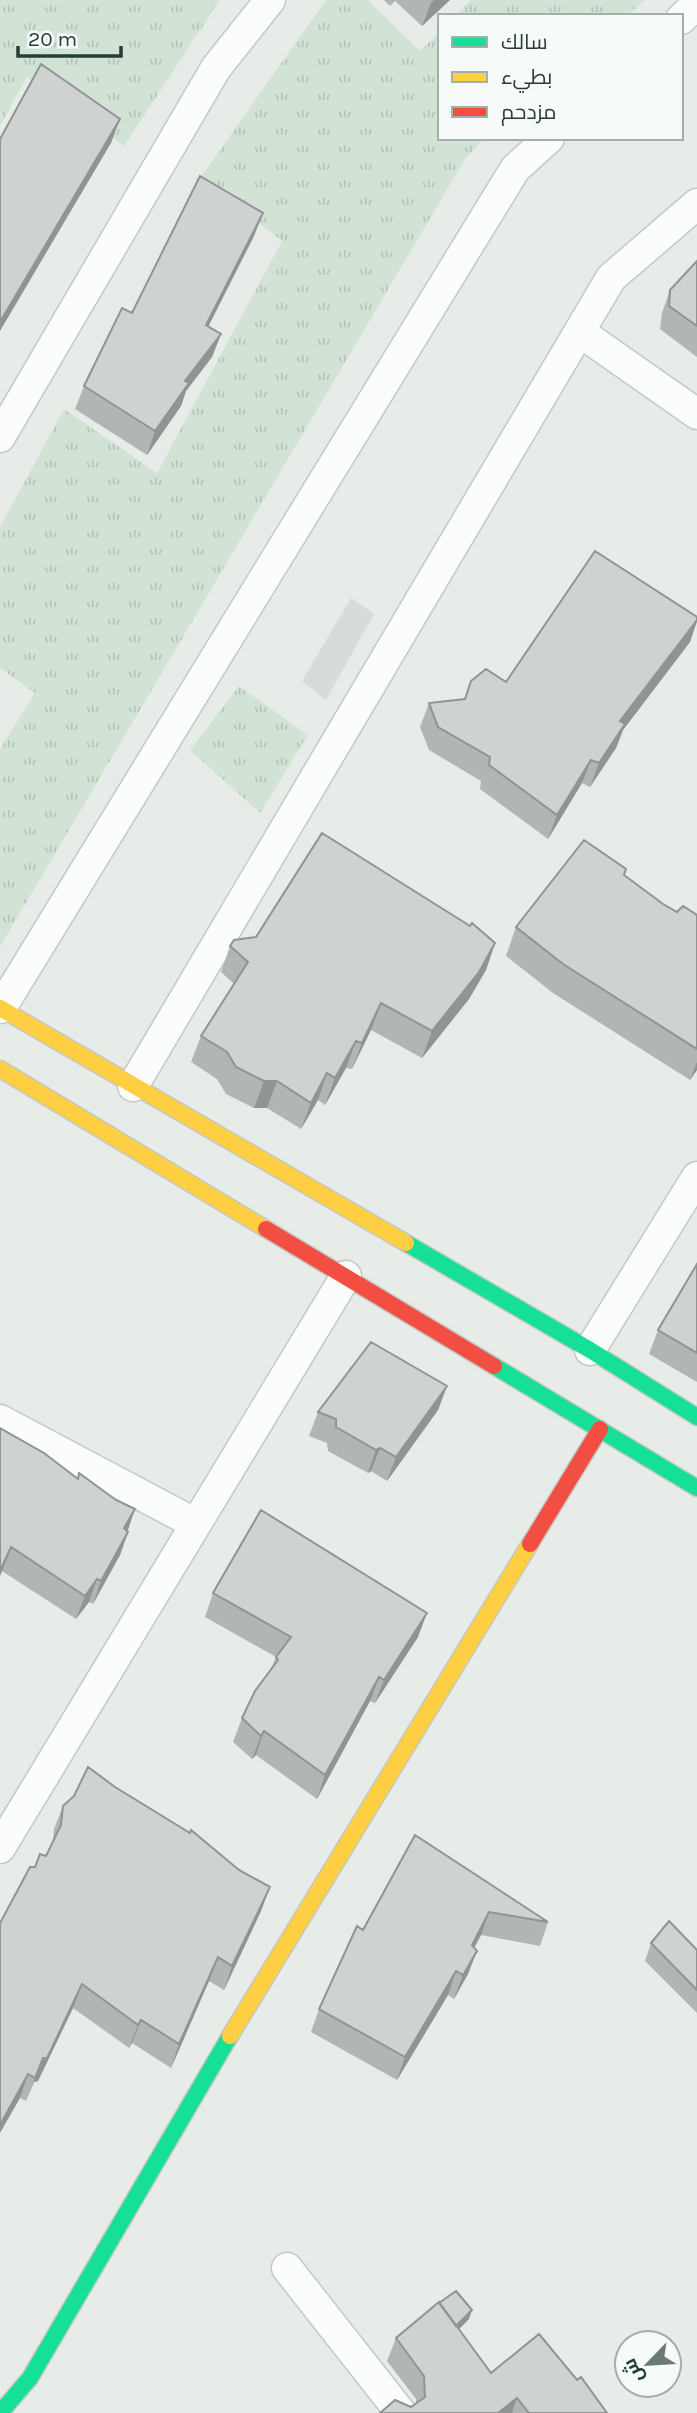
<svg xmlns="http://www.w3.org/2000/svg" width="697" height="2413" viewBox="0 0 697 2413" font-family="Karla,Cairo,sans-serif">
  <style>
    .built { fill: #d6ddd9 }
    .grass { fill: url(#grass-tufts) }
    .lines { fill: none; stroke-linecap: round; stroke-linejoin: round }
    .street-casing { stroke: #c4c9c6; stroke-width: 33 }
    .fast-casing { stroke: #c3c9c6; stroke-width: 19 }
    .slow-casing { stroke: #c3c9c6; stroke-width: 19 }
    .jam-casing { stroke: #c3c9c6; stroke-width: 19 }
    .street { stroke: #fbfcfc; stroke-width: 30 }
    .fast { stroke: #16e098; stroke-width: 16 }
    .slow { stroke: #ffcf43; stroke-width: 16 }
    .jam { stroke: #f24e42; stroke-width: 16 }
    .wall { fill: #b1b5b4 }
    .shaded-wall { fill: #909492 }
    .building { fill: #ced3d1; stroke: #909492; stroke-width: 2 }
  </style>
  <defs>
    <pattern id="grass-tufts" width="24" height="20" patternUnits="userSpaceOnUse" patternTransform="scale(1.75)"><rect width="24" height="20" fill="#d2e3d6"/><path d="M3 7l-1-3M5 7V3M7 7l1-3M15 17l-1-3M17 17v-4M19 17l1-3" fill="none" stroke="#b4c4b8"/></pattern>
  </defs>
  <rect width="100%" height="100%" fill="#e7ece9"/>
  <path class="built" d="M351 598 374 614 326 700 302 681Z"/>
  <path class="grass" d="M0 0H220L124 146 27 77 0 126Z
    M326 0H368L420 51 440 32V138H485L465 159 0 947V749L35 693 0 668V527L64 409 157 473 282 241 200 178Z
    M471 0H645L626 16H455Z
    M239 686 308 735 260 813 190 750Z"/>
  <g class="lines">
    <g class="street-casing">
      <path id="street" d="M681 19 697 4
        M580 332 697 414
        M0 437 216 68 270 0
        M1 1008 515 169 549 138
        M133 1086 611 278 697 204
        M590 1350 697 1177
        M0 1420 196 1524
        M0 1848 346 1276
        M287 2268 401 2413"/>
    </g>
    <g class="fast-casing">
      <path id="fast" d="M406 1243 590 1350 697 1417
        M494 1366 697 1488
        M0 2413 30 2378 230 2036"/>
    </g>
    <g class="slow-casing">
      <path id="slow" d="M0 1008 406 1243
        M0 1069 266 1229
        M230 2036 530 1544"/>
    </g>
    <g class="jam-casing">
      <path id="jam" d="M266 1229 494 1366
        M530 1544 600 1429"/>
    </g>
    <use href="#street" class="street"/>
    <use href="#fast" class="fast"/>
    <use href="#slow" class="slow"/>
    <use href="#jam" class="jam"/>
  </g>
  <path class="wall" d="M384 0H450L422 26 395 1 390 6Z
    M254 236 208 326 221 334 212 357 186 391 181 406 147 455 75 409 84 386 132 313Z
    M697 261V357L660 329 662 313 670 290Z
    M697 617V622L690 642 623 730 616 748 590 787 582 783 548 839 480 789 481 781 429 750 420 727 429 703 465 699 506 682Z
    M624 875 663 904 677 912 697 915V1070L690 1080 553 993 506 956 516 927Z
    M495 943 486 970 469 999 422 1058 371 1030 352 1069 346 1068 325 1105 318 1100 301 1129 267 1108H254L226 1094 217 1079 191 1062 201 1036 234 984 221 972 230 946Z
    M697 1264V1382L649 1354 658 1330Z
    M447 1386 438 1410 387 1481 371 1471 368 1473 328 1451 327 1443 309 1436 318 1412Z
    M0 1428 77 1478 79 1473 128 1532 120 1555 93 1604 89 1602 76 1619 2 1571Z
    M213 1593 418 1637 375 1703 370 1701 317 1799 256 1755 252 1759 233 1742 242 1718 271 1669 276 1657 205 1617Z
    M63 1806 261 1911 224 1990 209 1981 171 2068 132 2043 129 2048 73 2008 38 2081 34 2082 26 2101 20 2098 35 1867 46 1856 53 1841 54 1829Z
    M415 1835 548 1922 540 1946 481 1935 474 1948 468 1974 454 1999 448 1995 397 2080 311 2032 319 2009Z
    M651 1943 697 1950V2013L645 1961Z
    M469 2319 459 2329 491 2373 577 2380 607 2413H380L411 2407 416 2404V2399L387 2361 396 2338Z"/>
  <path class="shaded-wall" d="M434 0H450L422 26 431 3Z
    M120 119 111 143 0 331V322Z
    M263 213 254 236 197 349 206 325Z
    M221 334 212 357 186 391 181 406 147 455 155 431 185 381Z
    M697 620 690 642 623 730 616 748 590 787 599 763 620 721Z
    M591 760 582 783 548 839 557 815Z
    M495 943 486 970 469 999 422 1058 432 1031Z
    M381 1003 371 1030 352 1069 362 1043Z
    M356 1041 346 1068 325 1105 335 1078Z
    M697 1062V1070L690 1080Z
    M327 1073 318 1100 301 1129 311 1103Z
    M264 1081H277L267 1108H254Z
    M447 1386 438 1410 387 1481 396 1457Z
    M380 1448 371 1471 368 1473 376 1450Z
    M135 1509 127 1533 124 1528Z
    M128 1532 120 1555 93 1604 101 1581Z
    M11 1547 2 1571 0 1576V1571Z
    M97 1579 89 1602 76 1619 85 1596Z
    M427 1613 418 1637 375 1703 384 1680Z
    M379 1677 370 1701 317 1799 325 1775Z
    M264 1731 256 1755 252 1759 261 1736Z
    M270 1887 261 1911 224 1990 232 1966Z
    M489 1912 481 1935 463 1969 472 1945Z
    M477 1951 468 1974 454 1999 463 1975Z
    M218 1957 209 1981 171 2068 179 2044Z
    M456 1971 448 1995 397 2080 405 2057Z
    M82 1984 73 2008 38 2081 34 2082 26 2101 43 2058Z
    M141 2020 132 2043 129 2048 138 2025Z
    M28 2074 20 2098 0 2133V2125Z
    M472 2310 469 2319 449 2339 452 2330Z
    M517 2398 512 2413H498Z"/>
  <path class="building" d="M41 64 120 119 0 322V139Z
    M200 176 263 213 206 325 221 334 185 381 189 383 155 431 84 386 122 308 132 313Z
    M697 261V326L669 306 670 290Z
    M595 551 697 617V620L620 721 625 724 599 763 591 760 557 815 489 765 490 757 438 727 429 703 465 699 471 681 486 669 506 682Z
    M322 833 470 926 472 923 495 943 479 972 432 1031 381 1003 362 1043 356 1041 335 1078 327 1073 311 1103 277 1081H264L236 1067 227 1052 201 1036 248 962 230 946 234 940 256 937Z
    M584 840 626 869 624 875 663 904 677 912 683 906 697 915V1049L563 964 516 927Z
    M697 1264V1353L658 1330Z
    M371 1342 447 1386 396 1457 380 1448 376 1450 336 1427V1419L318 1412Z
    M0 1428 44 1453 78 1479 79 1473 116 1500 135 1509 124 1528 128 1532 101 1581 97 1579 85 1596 11 1547 0 1571Z
    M261 1510 427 1613 384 1680 379 1677 325 1775 264 1731 261 1736 242 1718 255 1691 278 1660 276 1657 291 1637 213 1593Z
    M88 1767 115 1787 190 1833 191 1830 239 1870 270 1887 232 1966 218 1957 179 2044 141 2020 138 2025 82 1984 47 2058H43L35 2078 28 2074 0 2125V1923L30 1867H35L40 1854 46 1856 61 1825 63 1806 74 1796Z
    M415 1835 548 1922 489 1912 472 1945 477 1951 463 1975 456 1971 405 2057 319 2009 357 1926 363 1930Z
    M669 1921 697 1950V1990L651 1943Z
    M456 2291 472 2310 456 2326 439 2303Z
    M439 2302 491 2373 539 2334 577 2380 581 2377 607 2413H529L517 2398 498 2413H380L395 2400 411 2407 425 2397 424 2376 396 2338Z"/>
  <rect x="438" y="14" width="245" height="126" fill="#f6faf8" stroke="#a3afaa" stroke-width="2"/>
  <rect x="452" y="37" width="35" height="10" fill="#16e098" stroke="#a3afaa" stroke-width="2"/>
  <text x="501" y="49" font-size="21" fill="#263e35">سالك</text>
  <rect x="452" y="72" width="35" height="10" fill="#ffcf43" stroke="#a3afaa" stroke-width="2"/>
  <text x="501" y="84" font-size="21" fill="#263e35">بطيء</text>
  <rect x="452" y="107" width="35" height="10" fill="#f24e42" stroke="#a3afaa" stroke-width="2"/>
  <text x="501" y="119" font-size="21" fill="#263e35">مزدحم</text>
  <g transform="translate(648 2364) rotate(245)"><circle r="33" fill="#f6faf8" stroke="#a3afaa" stroke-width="2"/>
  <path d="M0-5L12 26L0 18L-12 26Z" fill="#6a7b74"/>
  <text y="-10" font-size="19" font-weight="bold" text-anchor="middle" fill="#263e35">ش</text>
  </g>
  <path d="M18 46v10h103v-10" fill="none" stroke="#263e35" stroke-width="3.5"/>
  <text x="28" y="46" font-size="21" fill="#263e35" stroke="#f6faf8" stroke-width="5" paint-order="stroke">20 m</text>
</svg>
